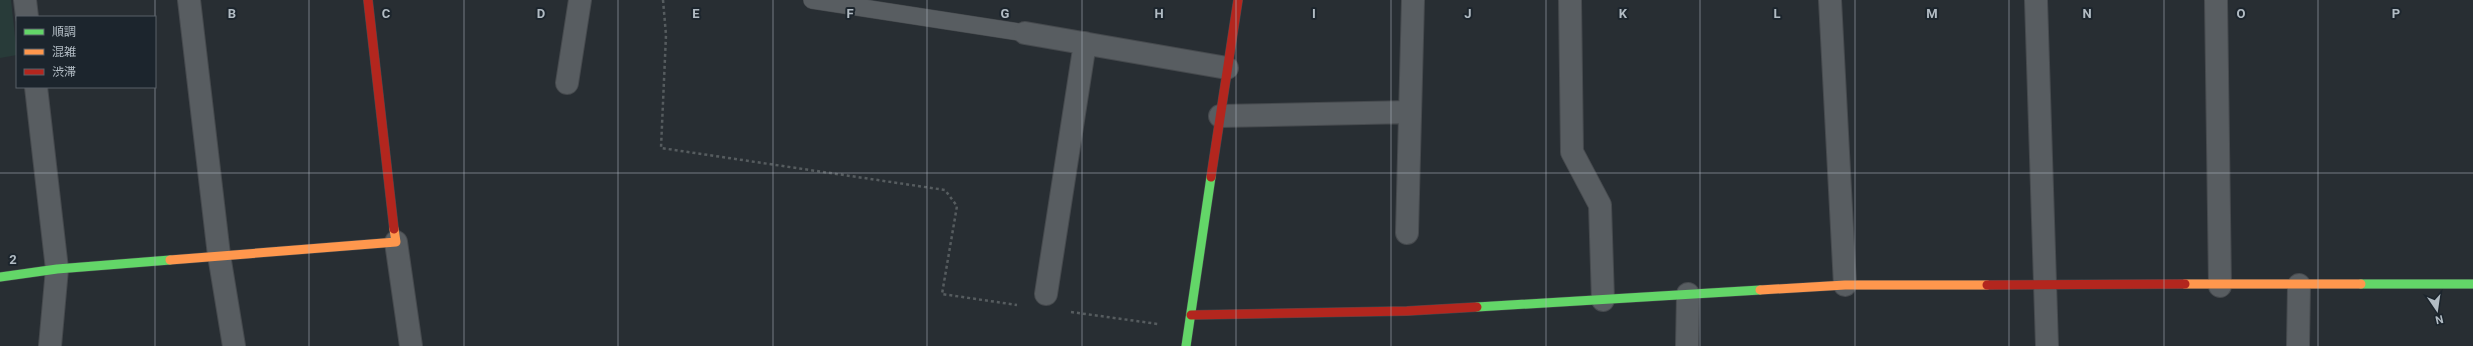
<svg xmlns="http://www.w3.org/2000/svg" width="2473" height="346" viewBox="0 0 2473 346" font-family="Roboto,'Noto Sans JP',sans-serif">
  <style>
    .green { fill: #283b39 }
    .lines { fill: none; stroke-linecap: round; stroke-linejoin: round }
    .lane-casing { stroke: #464a4e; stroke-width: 18 }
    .street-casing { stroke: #464a4e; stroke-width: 24 }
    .fast-casing { stroke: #464a4e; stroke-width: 10 }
    .slow-casing { stroke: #464a4e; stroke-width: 10 }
    .jam-casing { stroke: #464a4e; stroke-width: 10 }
    .path { stroke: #565c5f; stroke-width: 2.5; stroke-dasharray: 3 3; stroke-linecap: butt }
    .lane { stroke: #585d61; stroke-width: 17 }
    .street { stroke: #585d61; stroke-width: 22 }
    .fast { stroke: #63d668; stroke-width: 9 }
    .slow { stroke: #ff974d; stroke-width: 9 }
    .jam { stroke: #b3261e; stroke-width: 9 }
    .grid { fill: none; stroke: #b2bcc4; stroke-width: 1; stroke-opacity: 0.55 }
    .grid-label { font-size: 13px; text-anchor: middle; font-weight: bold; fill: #b2bcc4; stroke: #1c252d; stroke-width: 4; stroke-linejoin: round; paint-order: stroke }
  </style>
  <rect width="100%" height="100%" fill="#282e33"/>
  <path class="green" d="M0 0H11L17 55 0 58Z"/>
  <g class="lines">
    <g class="lane-casing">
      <path id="lane" d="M812 0 1025 33"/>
    </g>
    <g class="street-casing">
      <path id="street" d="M25 0 27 17
        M189 0 219 255 234 346
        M1570 0 1572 152 1600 205 1603 300
        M1830 0 1845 285
        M2036 0 2047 346
        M2216 0 2220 286
        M1025 33 1227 68
        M567 83 580 0
        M36 87 57 269 50 346
        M1220 116 1410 112
        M1407 233 1413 0
        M396 242 411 346
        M1046 294 1085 43
        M1687 346 1688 294
        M2298 346 2299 285"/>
    </g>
    <g class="fast-casing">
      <path id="fast" d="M0 277 57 269 170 260
        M2361 284H2473
        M1477 307 1760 290
        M1186 346 1211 177"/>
    </g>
    <g class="slow-casing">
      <path id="slow" d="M170 260 396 242 394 229
        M2185 284H2361
        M1760 290 1845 285H1987"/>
    </g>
    <g class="jam-casing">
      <path id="jam" d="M368 0 394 229
        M1211 177 1238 0
        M1987 285 2185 284
        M1191 315 1407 311 1477 307"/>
    </g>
    <path class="path" d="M663 0 666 35 661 148 945 190 957 206 942 294 1017 305
      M1071 312 1158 324"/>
    <use href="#lane" class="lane"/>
    <use href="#street" class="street"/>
    <use href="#fast" class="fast"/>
    <use href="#slow" class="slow"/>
    <use href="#jam" class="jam"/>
  </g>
  <path class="grid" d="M155 0V17M309 0V346M464 0V346M618 0V346M773 0V346M927 0V346M1082 0V346M1236 0V346M1391 0V346M1546 0V346M1700 0V346M1855 0V346M2009 0V346M2164 0V346M2318 0V346M155 87V346M0 173H2473"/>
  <g class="grid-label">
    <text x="232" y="18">B</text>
    <text x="386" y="18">C</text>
    <text x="541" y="18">D</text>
    <text x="696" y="18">E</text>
    <text x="850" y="18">F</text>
    <text x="1005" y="18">G</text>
    <text x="1159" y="18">H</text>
    <text x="1314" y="18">I</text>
    <text x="1468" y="18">J</text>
    <text x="1623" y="18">K</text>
    <text x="1777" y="18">L</text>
    <text x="1932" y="18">M</text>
    <text x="2087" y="18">N</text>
    <text x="2241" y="18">O</text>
    <text x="2396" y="18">P</text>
    <text x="13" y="264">2</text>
  </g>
  <rect x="16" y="16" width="140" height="72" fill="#1c252d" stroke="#586169"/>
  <rect x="24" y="29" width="20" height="6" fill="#63d668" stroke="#586169"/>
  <text x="52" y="36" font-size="12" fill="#b2bcc4">順調</text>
  <rect x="24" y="49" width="20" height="6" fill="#ff974d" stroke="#586169"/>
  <text x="52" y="56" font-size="12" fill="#b2bcc4">混雑</text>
  <rect x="24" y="69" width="20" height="6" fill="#b3261e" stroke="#586169"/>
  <text x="52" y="76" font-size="12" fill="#b2bcc4">渋滞</text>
  <g transform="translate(2437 310) rotate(167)" stroke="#1c252d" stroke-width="3" paint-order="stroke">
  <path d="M0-3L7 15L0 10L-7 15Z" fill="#b2bcc4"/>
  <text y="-6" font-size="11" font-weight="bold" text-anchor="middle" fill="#b2bcc4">N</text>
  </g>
</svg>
